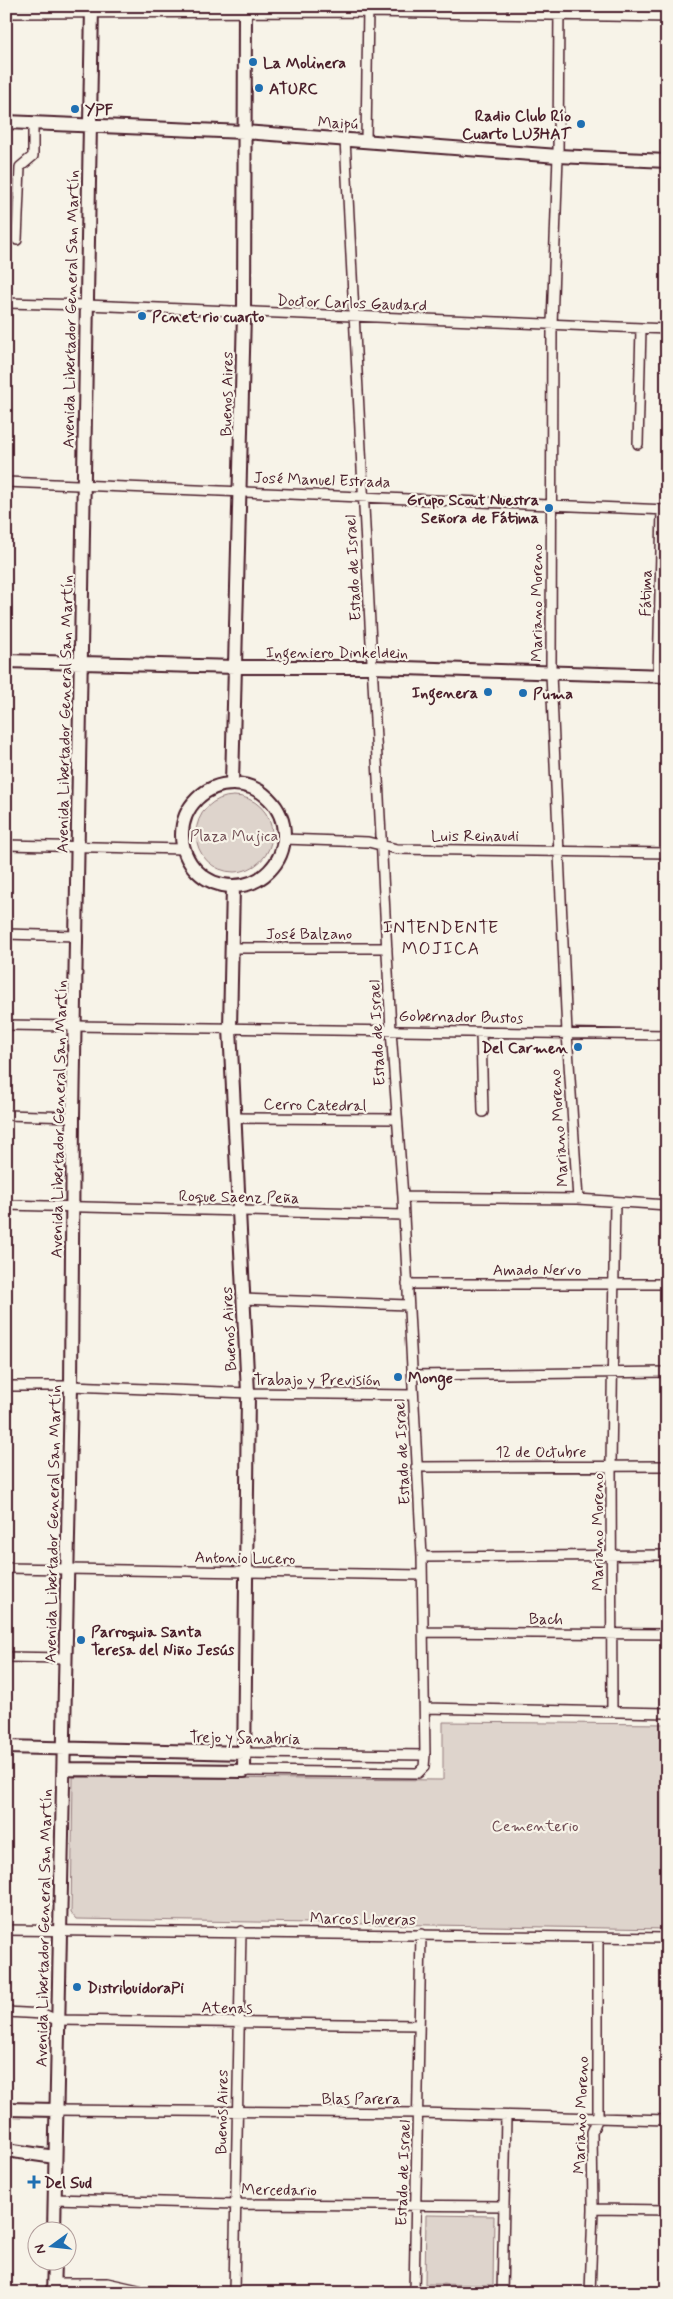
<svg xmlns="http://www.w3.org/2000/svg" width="673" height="2299" viewBox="0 0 673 2299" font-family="Mynerve,sans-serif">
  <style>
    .green { fill: #ded4cc; stroke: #947a7c }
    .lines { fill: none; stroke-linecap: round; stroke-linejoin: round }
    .street-casing { stroke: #4a1f2b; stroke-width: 12 }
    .secondary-casing { stroke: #4a1f2b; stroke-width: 16 }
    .street { stroke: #f7f3e8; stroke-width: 9 }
    .secondary { stroke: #f7f3e8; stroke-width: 12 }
    .poi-dot { fill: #1f6fb2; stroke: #f7f3e8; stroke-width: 2 }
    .labels { text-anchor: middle; stroke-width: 4.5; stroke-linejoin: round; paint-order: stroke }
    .poi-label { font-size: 16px; font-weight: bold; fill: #4a1f2b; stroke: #f7f3e8; text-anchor: start }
    .street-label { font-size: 16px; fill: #4a1f2b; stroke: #f7f3e8 }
    .park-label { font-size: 16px; fill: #6f4c53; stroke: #f7f3e8 }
    .neighbourhood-label { font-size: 18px; letter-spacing: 1px; fill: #4a1f2b; stroke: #f7f3e8 }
  </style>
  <rect width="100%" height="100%" fill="#f7f3e8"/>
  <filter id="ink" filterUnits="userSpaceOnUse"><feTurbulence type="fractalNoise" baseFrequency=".02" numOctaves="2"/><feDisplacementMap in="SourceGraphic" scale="10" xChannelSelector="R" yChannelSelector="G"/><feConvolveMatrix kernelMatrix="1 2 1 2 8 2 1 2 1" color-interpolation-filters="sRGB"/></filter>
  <g filter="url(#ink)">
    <path class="green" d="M196 834a38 38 0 1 1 76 0a38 38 0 1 1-76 0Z
      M443 1722 667 1724V1929L76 1919 71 1913 73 1777 443 1780Z
      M426 2215 494 2216 493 2285 425 2284Z"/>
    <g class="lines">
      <g class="street-casing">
        <path id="street" d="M559 6 558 156 552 324 551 674 567 1033 578 1199
          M6 13 368 12 667 17
          M366 140 368 7
          M17 240 20 167 33 156V123
          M6 303 86 305 667 329
          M638 444 641 328
          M6 482 667 510
          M658 675 662 510
          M284 839 368 842 397 849 667 853
          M6 845 184 849
          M6 934 76 936
          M231 948H387
          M6 1025 667 1035
          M481 1032 483 1112
          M6 1115 73 1117
          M234 1118 396 1119
          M403 1197 578 1199 667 1205
          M6 1205 403 1215
          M407 1284H667
          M243 1299 408 1305
          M413 1375 667 1372
          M6 1386H71L248 1393 413 1395
          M416 1467 667 1466
          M422 1557 667 1555
          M6 1568 422 1575
          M424 1632 667 1634
          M6 1657 66 1658
          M425 1708 667 1713
          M612 1712 611 1465 615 1202
          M245 1753 425 1755
          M244 1771 418 1773 424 1767 425 1755 422 1557 403 1197 391 1030 345 139
          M6 1930 667 1938
          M6 2012 43 2014 57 2020 419 2025
          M55 2110 419 2113 667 2120
          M54 2199 235 2204 504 2206
          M593 2209 667 2210
          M53 2283H107L143 2291 217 2293
          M234 2293 241 1931
          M414 2293 421 1934
          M502 2293 506 2117
          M590 2293 593 2209 592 2132 598 2118V1938"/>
      </g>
      <g class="secondary-casing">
        <path id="secondary" d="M6 122 244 132 558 156 667 161
          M6 661 236 667H372L667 676
          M232 783 244 313 245 6
          M182 835a51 51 0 1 1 102 0a51 51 0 1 1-102 0Z
          M6 1747 245 1753
          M64 1769 244 1771 248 1393 230 1028 233 886
          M6 2109 55 2110
          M6 2150 55 2157
          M54 2232 71 1386 73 1117 92 6
          M53 2293 54 2262"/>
      </g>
      <use href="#street" class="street"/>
      <use href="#secondary" class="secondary"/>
    </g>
  </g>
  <g class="poi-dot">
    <circle cx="253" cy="62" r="5"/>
    <circle cx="259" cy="88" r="5"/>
    <circle cx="75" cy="109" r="5"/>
    <circle cx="581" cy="124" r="5"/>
    <circle cx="142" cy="316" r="5"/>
    <circle cx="549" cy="508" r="5"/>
    <circle cx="488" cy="692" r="5"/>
    <circle cx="523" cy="693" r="5"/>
    <circle cx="578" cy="1047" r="5"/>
    <circle cx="398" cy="1377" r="5"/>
    <circle cx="81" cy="1640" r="5"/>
    <circle cx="77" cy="1987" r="5"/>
    <path d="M31.5 2174.5h5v5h5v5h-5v5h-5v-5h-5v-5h5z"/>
  </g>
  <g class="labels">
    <g class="poi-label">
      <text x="263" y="68">La Molinera</text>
      <text x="269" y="94">ATURC</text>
      <text x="85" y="115">YPF</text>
      <text x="571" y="121" text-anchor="end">Radio Club Río<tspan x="571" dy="18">Cuarto LU3HAT</tspan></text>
      <text x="152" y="322">Pcnet rio cuarto</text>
      <text x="539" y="505" text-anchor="end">Grupo Scout Nuestra<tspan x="539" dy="18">Señora de Fátima</tspan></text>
      <text x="478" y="698" text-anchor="end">Ingenera</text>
      <text x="533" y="699">Puma</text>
      <text x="568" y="1053" text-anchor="end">Del Carmen</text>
      <text x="408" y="1383">Monge</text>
      <text x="91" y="1637">Parroquia Santa<tspan x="91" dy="18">Teresa del Niño Jesús</tspan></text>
      <text x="87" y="1993">DistribuidoraPi</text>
      <text x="44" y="2188">Del Sud</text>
    </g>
    <g class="street-label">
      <text transform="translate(338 122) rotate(3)" y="6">Maipú</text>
      <text transform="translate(352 302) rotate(2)" y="6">Doctor Carlos Gaudard</text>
      <text transform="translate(70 309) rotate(-89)" y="6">Avenida Libertador General San Martín</text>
      <text transform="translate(226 394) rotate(-89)" y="6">Buenos Aires</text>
      <text transform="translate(322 479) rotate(2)" y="6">José Manuel Estrada</text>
      <text transform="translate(352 568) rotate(-93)" y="6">Estado de Israel</text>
      <text transform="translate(645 593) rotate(-89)" y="6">Fátima</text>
      <text transform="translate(536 603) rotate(-90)" y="6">Mariano Moreno</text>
      <text x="337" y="658">Ingeniero Dinkeldein</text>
      <text transform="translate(64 714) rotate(-89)" y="6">Avenida Libertador General San Martín</text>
      <text x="475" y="841">Luis Reinaudi</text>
      <text x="309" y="939">José Balzano</text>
      <text transform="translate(461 1016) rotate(1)" y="6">Gobernador Bustos</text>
      <text transform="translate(376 1033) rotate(-93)" y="6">Estado de Israel</text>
      <text transform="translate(315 1104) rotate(1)" y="6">Cerro Catedral</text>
      <text transform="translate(58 1119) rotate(-89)" y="6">Avenida Libertador General San Martín</text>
      <text transform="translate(558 1128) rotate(-94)" y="6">Mariano Moreno</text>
      <text transform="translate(239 1196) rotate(1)" y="6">Roque Saenz Peña</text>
      <text x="537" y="1275">Amado Nervo</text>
      <text transform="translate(228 1329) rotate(-93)" y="6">Buenos Aires</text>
      <text x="317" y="1385">Trabajo y Previsión</text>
      <text x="541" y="1457">12 de Octubre</text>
      <text transform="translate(401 1452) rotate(-93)" y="6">Estado de Israel</text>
      <text transform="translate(52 1524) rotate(-89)" y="6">Avenida Libertador General San Martín</text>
      <text transform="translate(597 1532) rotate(-90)" y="6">Mariano Moreno</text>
      <text transform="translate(245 1557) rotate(1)" y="6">Antonio Lucero</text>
      <text transform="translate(546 1618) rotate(1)" y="6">Bach</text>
      <text transform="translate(245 1737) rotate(1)" y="6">Trejo y Sanabria</text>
      <text transform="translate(363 1918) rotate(1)" y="6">Marcos Lloveras</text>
      <text transform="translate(43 1928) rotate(-89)" y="6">Avenida Libertador General San Martín</text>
      <text transform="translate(227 2007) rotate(1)" y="6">Atenas</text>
      <text x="361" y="2104">Blas Parera</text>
      <text transform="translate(221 2112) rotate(-89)" y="6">Buenos Aires</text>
      <text transform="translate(580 2115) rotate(-88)" y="6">Mariano Moreno</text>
      <text transform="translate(402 2173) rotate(-88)" y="6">Estado de Israel</text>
      <text transform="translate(279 2189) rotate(1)" y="6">Mercedario</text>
    </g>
    <g class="park-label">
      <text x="234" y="841">Plaza Mujica</text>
      <text x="535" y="1831">Cementerio</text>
    </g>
    <g class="neighbourhood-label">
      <text x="441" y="933">INTENDENTE<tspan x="441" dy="21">MOJICA</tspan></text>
    </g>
  </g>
  <rect width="673" height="2299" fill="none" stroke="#f7f3e8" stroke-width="25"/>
  <rect x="12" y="12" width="648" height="2274" fill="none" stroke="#4a1f2b" stroke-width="2" filter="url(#ink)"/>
  <g transform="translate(52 2246) rotate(255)"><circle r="24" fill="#f7f3e8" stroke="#b29e9c"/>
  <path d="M0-4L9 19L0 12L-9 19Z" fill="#1f6fb2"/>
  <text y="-8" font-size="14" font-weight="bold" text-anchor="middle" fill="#4a1f2b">N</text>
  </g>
</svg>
